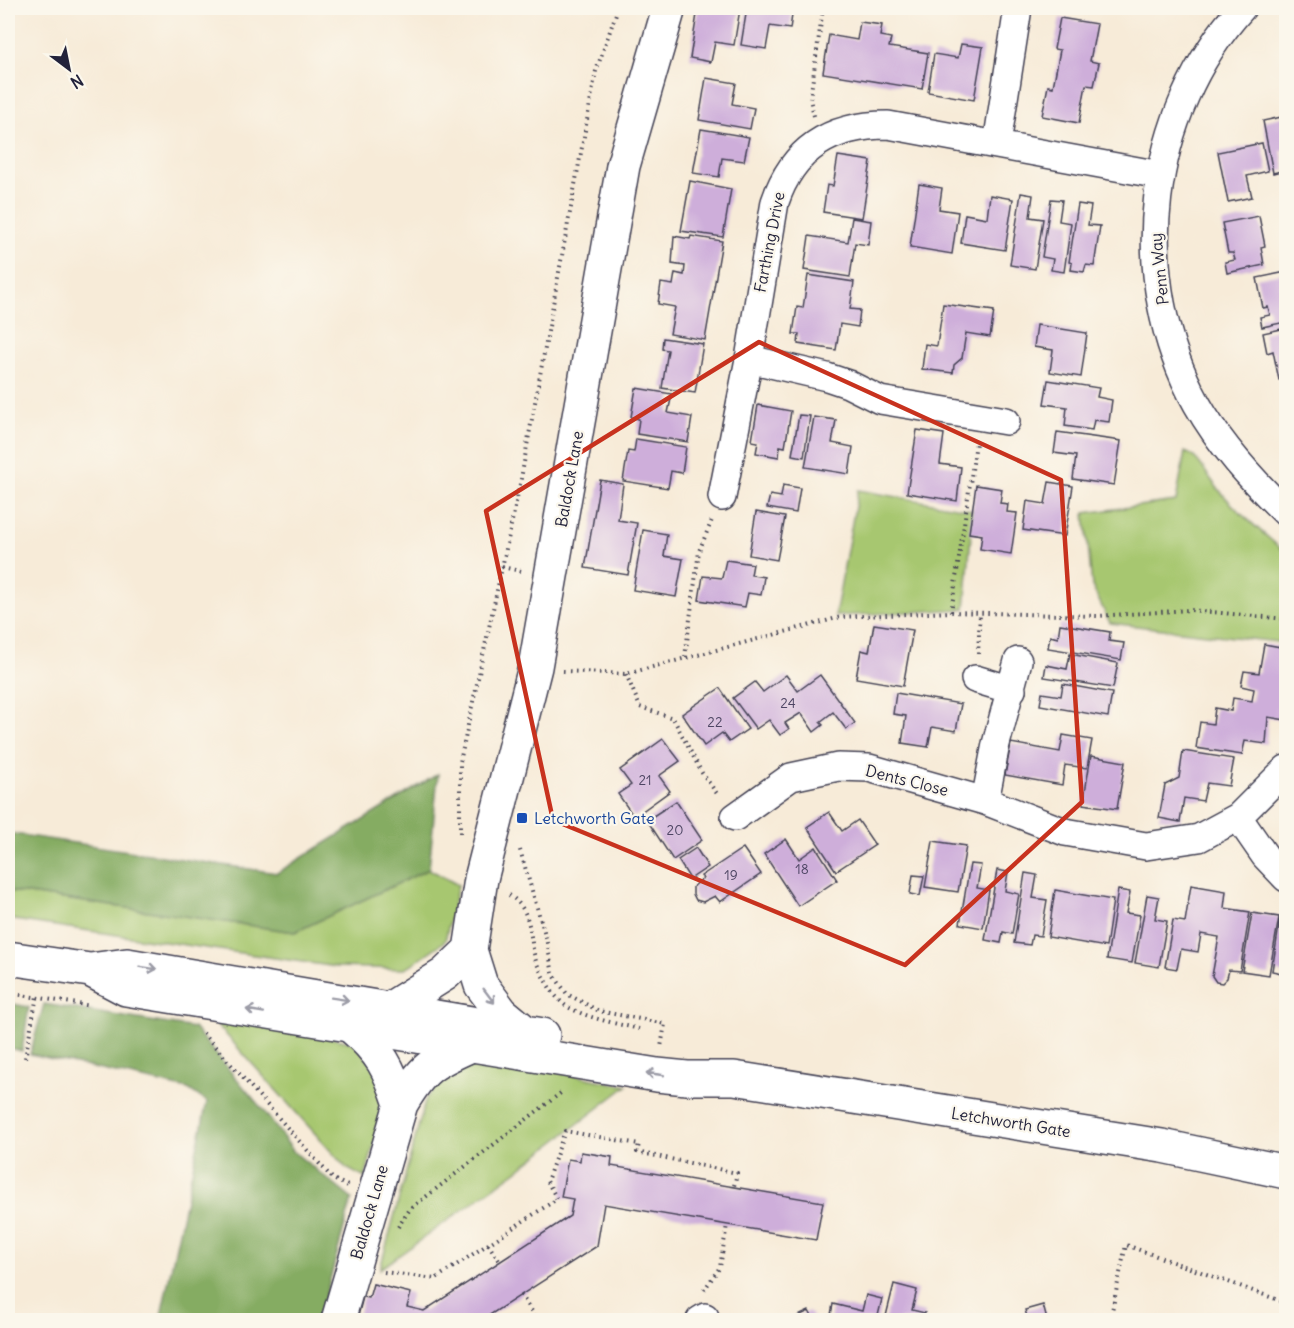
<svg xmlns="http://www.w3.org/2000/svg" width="1294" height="1328" viewBox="0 0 1294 1328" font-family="Delius,sans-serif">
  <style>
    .green { fill: #a7c76f; stroke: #647455; stroke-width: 1.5 }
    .forest { fill: #85ac62; stroke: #54674e; stroke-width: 1.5 }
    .building { fill: #ceaeda }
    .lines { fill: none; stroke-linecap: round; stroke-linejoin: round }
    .minor-casing { stroke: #424053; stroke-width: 30 }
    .tertiary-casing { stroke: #424053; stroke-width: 36 }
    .primary-casing { stroke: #424053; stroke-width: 36 }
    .path { stroke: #424053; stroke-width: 4; stroke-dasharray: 1.5 4.5; stroke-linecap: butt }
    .minor { stroke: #fff; stroke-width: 27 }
    .tertiary { stroke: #fff; stroke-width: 33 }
    .primary { stroke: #fff; stroke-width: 33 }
    .oneway { stroke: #9c9ca7 }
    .marked { fill: none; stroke: #c8321e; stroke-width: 4.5; stroke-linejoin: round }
    .transit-dot { fill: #1a4fb4; stroke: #fbf7ec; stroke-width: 2 }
    .labels { text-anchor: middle; stroke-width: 4.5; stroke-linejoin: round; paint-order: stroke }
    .number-label { font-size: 14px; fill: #4d4563 }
    .street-label { font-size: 16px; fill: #22223b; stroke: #fbf7ec }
    .transit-label { font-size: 16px; fill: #164399; stroke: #fbf7ec; text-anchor: start }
  </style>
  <rect width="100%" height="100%" fill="#fbf7ec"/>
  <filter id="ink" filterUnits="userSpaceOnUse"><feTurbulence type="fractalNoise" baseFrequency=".0167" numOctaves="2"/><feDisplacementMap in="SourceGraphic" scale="12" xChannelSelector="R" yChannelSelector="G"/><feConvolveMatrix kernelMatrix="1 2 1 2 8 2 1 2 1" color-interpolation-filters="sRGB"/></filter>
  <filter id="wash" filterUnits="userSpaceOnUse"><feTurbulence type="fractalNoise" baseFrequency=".008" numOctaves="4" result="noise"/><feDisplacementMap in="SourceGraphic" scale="24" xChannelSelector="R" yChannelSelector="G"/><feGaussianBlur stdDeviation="1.35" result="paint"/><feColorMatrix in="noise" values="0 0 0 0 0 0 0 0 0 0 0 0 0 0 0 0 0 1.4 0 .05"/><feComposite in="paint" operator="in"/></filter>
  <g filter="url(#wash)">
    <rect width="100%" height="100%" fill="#f7ebd8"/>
    <path class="green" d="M1185 452C1197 456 1202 467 1210 478 1230 507 1260 530 1286 553V643L1110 623 1092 586 1085 513 1176 501Z
      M858 490 973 510 965 609 835 616Z
      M429 869 458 885 445 941 405 969 337 967 8 919V891L295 932Z
      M203 1009 354 1043 378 1071 385 1104 365 1178 346 1168Z
      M485 1057 627 1086 514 1173 380 1269 426 1098C444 1077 459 1067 485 1057Z"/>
    <path class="forest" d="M438 774 429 869 295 932 8 891V833L277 873Z
      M8 1003 29 1007 22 1051 8 1048Z
      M44 1004 194 1028 263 1110 294 1152 352 1199 319 1320H160L207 1102 188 1089 30 1054Z"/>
    <g id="blocks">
      <path class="building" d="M698 8 740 9 734 45 715 42 711 62 690 58Z
        M747 8H793L790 29 770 26 766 49 741 45Z
        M1060 18 1097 24 1090 61 1099 63 1094 86 1086 85 1079 123 1042 116 1048 86 1053 87 1060 50 1054 49Z
        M860 22 882 25 880 36 891 38 889 47 928 53 922 89 823 73 829 35 857 40Z
        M961 44 983 47 974 100 928 92 934 54 958 58Z
        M706 78 736 83 732 104 754 108 750 129 699 120Z
        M1286 116V150L1281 151 1285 170 1273 173 1263 121Z
        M701 129 749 137 744 161 722 158 719 177 693 173Z
        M1262 143 1268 171 1247 176 1252 197 1228 202 1218 152Z
        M838 156 871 161 862 218 823 212 827 185 833 186Z
        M690 181 731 189 723 237 681 231Z
        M919 184 942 188 939 209 958 212 952 254 910 247Z
        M1021 193 1033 195 1030 217 1043 219 1035 269 1010 265Z
        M990 195 1013 199 1005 250 961 243 965 214 987 218Z
        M1051 199 1062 200 1059 221 1071 223 1064 272 1051 270 1053 259 1042 257Z
        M1078 204 1091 206 1088 225 1100 226 1094 266 1086 265 1084 272 1071 270 1072 263 1069 262Z
        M1259 216 1265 246 1261 247 1264 265 1227 273 1225 262 1235 260 1233 253H1228L1222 223Z
        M852 218 871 221 868 245 855 243 850 277 804 270 809 236 848 242Z
        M674 236 690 239 691 236 722 241 705 340 670 334 675 307 658 304 661 283 673 285 675 273 684 275 685 266 672 264Z
        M1286 272V322L1262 327 1260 317 1270 315 1268 307 1263 308 1257 278Z
        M808 275 854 282 850 309 860 310 858 327 840 324 836 350 798 344 799 334H793L797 307 803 308Z
        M943 304 994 311 990 337 966 333 962 358 954 365 953 373 922 369 925 344 937 346Z
        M1037 325 1087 333 1081 377 1050 372 1053 350 1034 347Z
        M1286 328V379L1279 380 1273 351 1267 353 1263 333Z
        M663 338 703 344 695 393 662 388 668 350 662 349Z
        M1048 380 1099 388 1097 397 1112 400 1109 422 1094 420 1092 430 1065 426 1067 407 1044 404Z
        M636 388 672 394 668 413 692 417 688 442 637 434 639 419 631 417Z
        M758 405 791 411 785 447 780 446 779 457 756 453 758 442 752 441Z
        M799 415 810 416 804 457 792 455Z
        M814 417 836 420 832 443 853 447 849 474 805 467Z
        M917 430 944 434 940 464 961 467 957 501 907 493Z
        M1057 432 1121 441 1114 485 1073 479 1076 456 1054 453Z
        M636 439 686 447 682 473 671 471 668 488 623 481 628 451 634 452Z
        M600 480 623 484 618 520 637 523 628 575 585 568Z
        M1049 482 1073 486 1065 536 1023 530 1027 501 1045 504Z
        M783 485 800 488 796 513 767 508 770 495 781 497Z
        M976 485 1002 489 1000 503 1008 504 1007 512 1017 513 1011 554 980 549 982 535 969 533Z
        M756 512 785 517 777 560 749 555Z
        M643 530 667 534 664 556 683 559 676 597 633 590Z
        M726 560 753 564 751 575 764 577 761 595 748 593 745 607 699 600 703 576 722 578Z
        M874 624 913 630 903 686 856 678 861 650 869 652Z
        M1060 624 1110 632 1109 641 1124 643 1121 660 1048 648 1050 636 1058 638Z
        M1264 644 1286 648V720L1268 717 1266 744 1245 741 1242 755 1196 748 1200 722 1213 724 1215 708 1231 711 1233 698 1252 701 1254 689 1241 686 1244 671 1259 673Z
        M1070 654 1118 663 1113 688 1044 677 1046 665 1067 669Z
        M786 675 798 691 820 675 855 723 846 729 833 712 820 722 823 725 814 732 801 713 785 723 789 729 780 735 769 720 756 729 733 698 755 682 763 692Z
        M1063 684 1112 693 1108 717 1040 705 1042 693 1061 696Z
        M720 688 748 729 729 742 722 733 704 746 682 714Z
        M896 693 961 704 956 731 932 727 928 747 902 743 906 716 893 714Z
        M1063 735 1092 740 1087 768 1065 765 1062 785 1005 775 1011 743 1060 752Z
        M663 739 680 761 659 776 670 791 634 817 618 794 631 785 620 770Z
        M1183 751 1234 759 1229 786 1207 783 1203 801 1184 798 1180 822 1159 818 1165 785 1179 778Z
        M1091 756 1125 762 1117 809 1083 804Z
        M676 801 702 840 673 860 647 820Z
        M829 812 842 831 858 820 875 845 836 871 807 827Z
        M786 839 799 859 816 847 837 880 798 906 764 854Z
        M933 841 966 846 958 892 925 887Z
        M696 848 708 867 690 879 678 860Z
        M743 848 761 874 720 902 715 896 703 902 696 900 693 894V887L703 878 701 876Z
        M970 864 981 865 977 888 989 890 983 928 960 924Z
        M997 870 1008 872 1005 891 1019 894 1012 934 1003 932 1001 943 985 940Z
        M1025 873 1037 875 1033 898 1047 900 1041 936 1032 935 1030 945 1014 943Z
        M913 875 924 876 920 896 910 894Z
        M1191 885 1226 891 1224 908 1250 912 1240 971 1229 970 1227 978 1222 983 1216 982 1212 976 1219 937 1201 934 1198 952 1181 949 1177 969 1165 967 1173 920 1185 922Z
        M1055 890 1113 900 1106 947 1048 937Z
        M1118 890 1130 892 1126 913 1140 915 1132 963 1107 959Z
        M1147 895 1159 897 1155 919 1167 921 1159 967 1135 963Z
        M1252 913 1279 917 1269 975 1242 971Z
        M1280 920 1286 921V974L1272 971Z
        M581 1152 612 1157 611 1166 823 1202 816 1240 604 1204 597 1246 482 1320H357L363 1297 369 1298 373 1284 411 1293 407 1307 424 1311 570 1216 573 1199 561 1197 568 1159 580 1161Z
        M894 1284 917 1290 912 1310 925 1313 923 1320H885Z
        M866 1295 882 1299 877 1320H830L833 1304 862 1311Z
        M1043 1305 1047 1320H1028L1025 1310Z
        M809 1311 814 1320H790Z"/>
    </g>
  </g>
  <g filter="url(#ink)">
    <use href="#blocks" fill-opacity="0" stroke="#424053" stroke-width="1.5"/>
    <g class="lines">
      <g class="minor-casing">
        <path id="minor" d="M1242 8C1147 113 1127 278 1197 404 1220 445 1252 480 1286 513
          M997 144 1018 8
          M749 359 827 377 848 384 880 400 1006 421
          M722 497 749 359 775 202C793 148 832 125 888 125L1160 175
          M975 679 1012 690
          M985 801 996 744 1018 661
          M735 817 791 777 838 767 869 768 985 801 1065 832 1146 846 1199 838 1238 817 1286 769
          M1238 817 1265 856 1286 878
          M700 1320 705 1317"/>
      </g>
      <g class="tertiary-casing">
        <path id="tertiary" d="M391 1008 445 974 470 950
          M352 1027C381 1052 389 1068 401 1104
          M525 1032 502 1013 481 985 470 950 481 879 535 667 623 166 669 8
          M338 1320 401 1104C423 1067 431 1063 469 1046"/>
      </g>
      <g class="primary-casing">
        <path id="primary" d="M8 958 90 970 127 965 543 1035
          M90 970 126 989 657 1075 687 1078H734L1162 1146 1286 1172"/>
      </g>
      <path class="path" d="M814 116 810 99 823 8
        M502 567 521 571
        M951 612 976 443
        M978 654 980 613
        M685 657 699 551 712 520
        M563 671 626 674 841 617 951 612 1097 616 1190 610 1286 619
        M626 674 640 707 673 718 702 773 718 795
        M460 833V762L520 484 596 71 618 8
        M520 850 546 938 553 974 567 994 599 1011 665 1024 661 1047
        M509 895C534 911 528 936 536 961 541 975 555 1000 568 1007 590 1019 615 1023 639 1029
        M8 993 91 1006
        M203 1033 333 1179 348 1186
        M25 1058 37 996
        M398 1227 410 1209 562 1092
        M488 1244 500 1262
        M384 1272 435 1279 557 1199 547 1181 565 1131 639 1144 637 1152 737 1173 734 1186
        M704 1290 720 1267 727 1225
        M521 1295 538 1320
        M1110 1320 1126 1245 1281 1301 1286 1296"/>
      <use href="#minor" class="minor"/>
      <use href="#tertiary" class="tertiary"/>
      <use href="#primary" class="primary"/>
    </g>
    <defs><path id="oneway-shaft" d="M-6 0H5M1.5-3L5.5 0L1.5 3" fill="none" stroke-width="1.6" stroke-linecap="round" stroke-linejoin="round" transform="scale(1.5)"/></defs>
    <g class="oneway">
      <use href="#oneway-shaft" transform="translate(148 968) rotate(9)"/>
      <use href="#oneway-shaft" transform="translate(489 996) rotate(53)"/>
      <use href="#oneway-shaft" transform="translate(340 999) rotate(9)"/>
      <use href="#oneway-shaft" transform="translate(255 1011) rotate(-170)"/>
      <use href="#oneway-shaft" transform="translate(655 1074) rotate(-172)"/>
    </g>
  </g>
  <path class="marked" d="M759 342 1061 480 1082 802 905 965 553 820 486 511Z"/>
  <rect class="transit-dot" x="516" y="812" width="12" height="12" rx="3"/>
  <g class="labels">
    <g class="number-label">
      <text x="788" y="708">24</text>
      <text x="715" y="727">22</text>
      <text x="645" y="785">21</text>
      <text x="675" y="835">20</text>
      <text x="802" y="874">18</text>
      <text x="731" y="880">19</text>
    </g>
    <g class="street-label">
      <text transform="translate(769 242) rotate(-79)" y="6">Farthing Drive</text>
      <text transform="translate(1159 269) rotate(-96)" y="6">Penn Way</text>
      <text transform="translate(569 479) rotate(-80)" y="6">Baldock Lane</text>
      <text transform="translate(907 780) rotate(14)" y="6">Dents Close</text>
      <text transform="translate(1011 1122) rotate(9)" y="6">Letchworth Gate</text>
      <text transform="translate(369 1212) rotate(-74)" y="6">Baldock Lane</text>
    </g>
    <g class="transit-label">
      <text x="534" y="824">Letchworth Gate</text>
    </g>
  </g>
  <rect width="1294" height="1328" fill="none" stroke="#fbf7ec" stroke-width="30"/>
  <g transform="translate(69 69) rotate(148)" stroke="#fbf7ec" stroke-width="4.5" paint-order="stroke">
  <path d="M0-4.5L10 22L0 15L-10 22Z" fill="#22223b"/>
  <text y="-9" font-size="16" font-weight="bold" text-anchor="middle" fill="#22223b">N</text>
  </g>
</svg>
